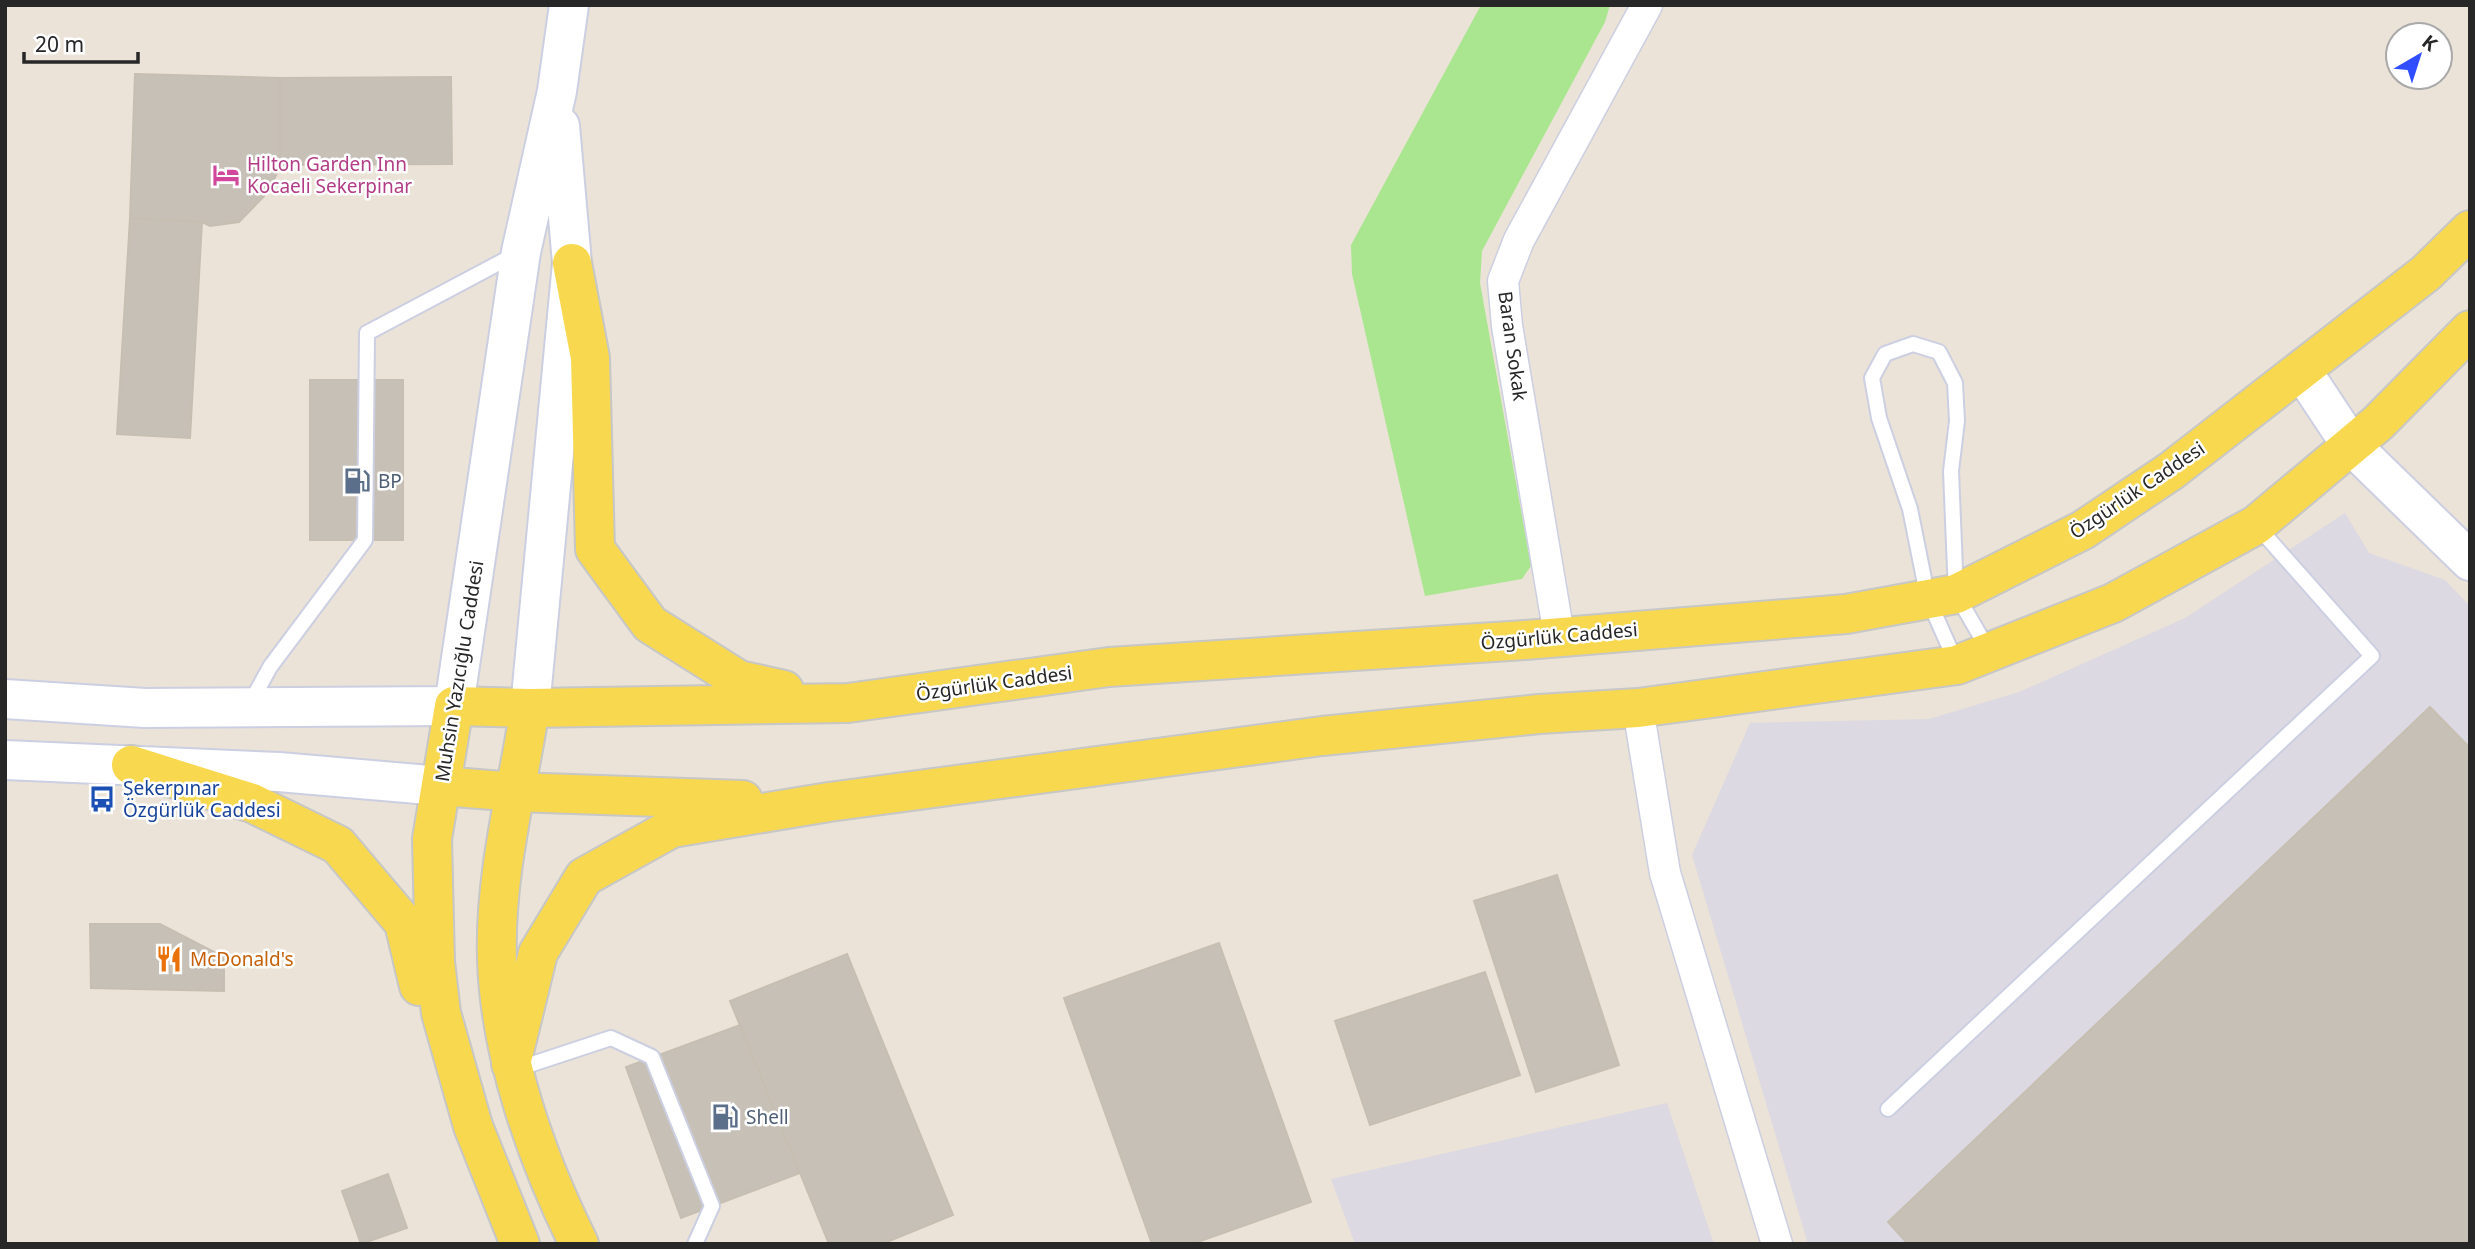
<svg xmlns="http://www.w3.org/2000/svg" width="2475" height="1249" viewBox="0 0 2475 1249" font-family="'Noto Sans',sans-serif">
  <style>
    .industrial { fill: #dcd9e2 }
    .green { fill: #a9e68f }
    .building { fill: #c6c0b7; stroke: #c6bfb1; stroke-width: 2 }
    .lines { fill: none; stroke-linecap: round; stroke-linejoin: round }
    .lane-casing { stroke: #cccfe1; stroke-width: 18 }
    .street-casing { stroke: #cccfe1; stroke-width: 33 }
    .secondary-casing { stroke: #cccfe1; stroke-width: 42 }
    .primary-casing { stroke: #c7c7c7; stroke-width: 42 }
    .lane { stroke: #fff; stroke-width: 14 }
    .street { stroke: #fff; stroke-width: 30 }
    .secondary { stroke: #fff; stroke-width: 38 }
    .primary { stroke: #f8d84f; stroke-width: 38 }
    .labels { text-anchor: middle; stroke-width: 5; stroke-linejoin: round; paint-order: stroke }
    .hotel-label { font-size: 19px; fill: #b23c85; stroke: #fff; text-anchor: start }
    .street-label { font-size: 19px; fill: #272727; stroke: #fff }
    .service-label { font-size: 19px; fill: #4e5e75; stroke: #fff; text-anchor: start }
    .transit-label { font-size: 19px; fill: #164399; stroke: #fff; text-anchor: start }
    .food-label { font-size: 19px; fill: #c56008; stroke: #fff; text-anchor: start }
  </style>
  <rect width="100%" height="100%" fill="#ebe3d7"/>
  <path class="industrial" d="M2345 513 2369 553 2445 580 2470 606V1244H1808L1692 855 1750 723 1929 719 2019 692 2185 618Z
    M1667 1103 1714 1244H1355L1331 1179Z"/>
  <path class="green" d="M1481 5H1610L1605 22 1482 251 1480 283 1531 566 1522 579 1425 596 1352 274 1351 245Z"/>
  <path class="building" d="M135 74 280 78V165L270 190 239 222 210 226 202 222 130 218Z
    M451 77 452 164 280 165V78Z
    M130 218 202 222 190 438 117 434Z
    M310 380H403V540H310Z
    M2430 707 2470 748V1244H1908L1888 1222Z
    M1557 875 1619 1065 1536 1092 1474 901Z
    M90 924H160L224 957V991L91 988Z
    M1219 943 1311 1202 1192 1244H1152L1064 998Z
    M847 954 953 1215 882 1244H829L730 1001Z
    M1485 972 1520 1075 1370 1125 1335 1021Z
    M740 1025 800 1173 681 1218 626 1067Z
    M388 1174 407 1228 361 1244 342 1191Z"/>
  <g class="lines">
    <g class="lane-casing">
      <path id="lane" d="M1956 662 1928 599 1910 509 1879 418 1872 378 1885 354 1913 344 1939 352 1955 383 1957 421 1951 471 1956 594 1989 651
        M251 702 270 667 365 540 367 333 516 254
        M514 1070 611 1038 652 1057 712 1206 695 1244
        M1888 1109 2372 656 2257 526"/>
    </g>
    <g class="street-casing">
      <path id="street" d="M1559 635 1507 326 1503 281 1519 240 1647 5
        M1638 708 1665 873 1777 1244"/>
    </g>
    <g class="secondary-casing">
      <path id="secondary" d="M2302 371 2351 445 2470 561
        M5 699 145 708 454 706 521 252 557 91 569 5
        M530 708 572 263 560 126
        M5 760 279 772 441 786"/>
    </g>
    <g class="primary-casing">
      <path id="primary" d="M572 263 590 358 595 549 650 624 739 680 784 690
        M530 708C517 791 494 877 497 960 500 1056 537 1159 579 1244
        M131 765 252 803 338 845 404 923 419 986
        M441 786 516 792 743 800
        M511 1064 538 953 584 877 672 828 829 802 1322 736 1539 714 1638 708 1957 665 2113 603 2256 525 2378 423 2470 330
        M520 1244 473 1126 441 1013 435 962 432 839 454 706 530 708 848 703 1109 667 1525 640 1846 614 1956 594 2083 530 2171 471 2426 273 2470 230"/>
    </g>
    <use href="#lane" class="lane"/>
    <use href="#street" class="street"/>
    <use href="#secondary" class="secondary"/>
    <use href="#primary" class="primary"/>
  </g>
  <defs>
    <g id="hotel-bare" transform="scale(2.1)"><path d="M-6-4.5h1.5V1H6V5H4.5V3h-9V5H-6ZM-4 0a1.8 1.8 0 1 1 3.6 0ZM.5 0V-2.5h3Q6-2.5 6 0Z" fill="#d1479c" stroke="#fff" stroke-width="2.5" paint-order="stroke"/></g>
    <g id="fuel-bare" transform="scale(2.1)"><path d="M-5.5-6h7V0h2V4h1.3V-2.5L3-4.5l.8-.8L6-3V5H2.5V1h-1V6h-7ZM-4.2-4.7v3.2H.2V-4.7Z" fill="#5c6f8a" stroke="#fff" stroke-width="2.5" paint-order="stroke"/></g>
    <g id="bus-bare" transform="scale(2.1)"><path d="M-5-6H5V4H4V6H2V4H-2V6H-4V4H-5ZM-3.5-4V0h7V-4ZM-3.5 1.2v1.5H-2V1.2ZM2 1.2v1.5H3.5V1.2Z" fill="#1a4fb4" stroke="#fff" stroke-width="2.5" paint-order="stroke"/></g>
    <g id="restaurant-bare" transform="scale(2.1)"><path d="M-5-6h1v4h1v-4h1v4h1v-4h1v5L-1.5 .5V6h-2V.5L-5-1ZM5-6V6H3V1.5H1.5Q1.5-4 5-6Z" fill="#e8710a" stroke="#fff" stroke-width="2.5" paint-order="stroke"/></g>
  </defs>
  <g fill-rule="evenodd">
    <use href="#hotel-bare" x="226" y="175"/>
    <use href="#fuel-bare" x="357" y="481"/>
    <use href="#bus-bare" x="102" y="799"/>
    <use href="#restaurant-bare" x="169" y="959"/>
    <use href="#fuel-bare" x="725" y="1117"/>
  </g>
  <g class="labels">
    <g class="hotel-label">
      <text x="247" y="171">Hilton Garden Inn<tspan x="247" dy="22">Kocaeli Sekerpinar</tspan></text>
    </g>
    <g class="street-label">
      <text transform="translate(1513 346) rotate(82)" y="7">Baran Sokak</text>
      <text transform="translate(2137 490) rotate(-34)" y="7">Özgürlük Caddesi</text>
      <text transform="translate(1559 636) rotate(-5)" y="7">Özgürlük Caddesi</text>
      <text transform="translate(459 671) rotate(-81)" y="7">Muhsin Yazıcığlu Caddesi</text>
      <text transform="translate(994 683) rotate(-8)" y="7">Özgürlük Caddesi</text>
    </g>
    <g class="service-label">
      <text x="378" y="488">BP</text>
      <text x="746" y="1124">Shell</text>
    </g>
    <g class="transit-label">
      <text x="123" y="795">Şekerpınar<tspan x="123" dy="22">Özgürlük Caddesi</tspan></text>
    </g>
    <g class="food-label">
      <text x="190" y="966">McDonald's</text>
    </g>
  </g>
  <rect width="2475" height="1249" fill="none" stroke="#272727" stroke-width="14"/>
  <g transform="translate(2419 56) rotate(39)"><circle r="33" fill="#ffffff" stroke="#a9a9a9" stroke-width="2"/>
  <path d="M0-5L12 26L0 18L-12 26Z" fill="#304dff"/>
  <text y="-10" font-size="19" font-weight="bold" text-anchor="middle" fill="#272727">K</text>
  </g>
  <path d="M24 52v10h114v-10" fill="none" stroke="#272727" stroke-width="3.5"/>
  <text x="35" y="52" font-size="21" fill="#272727" stroke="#ffffff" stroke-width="5" paint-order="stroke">20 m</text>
</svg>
